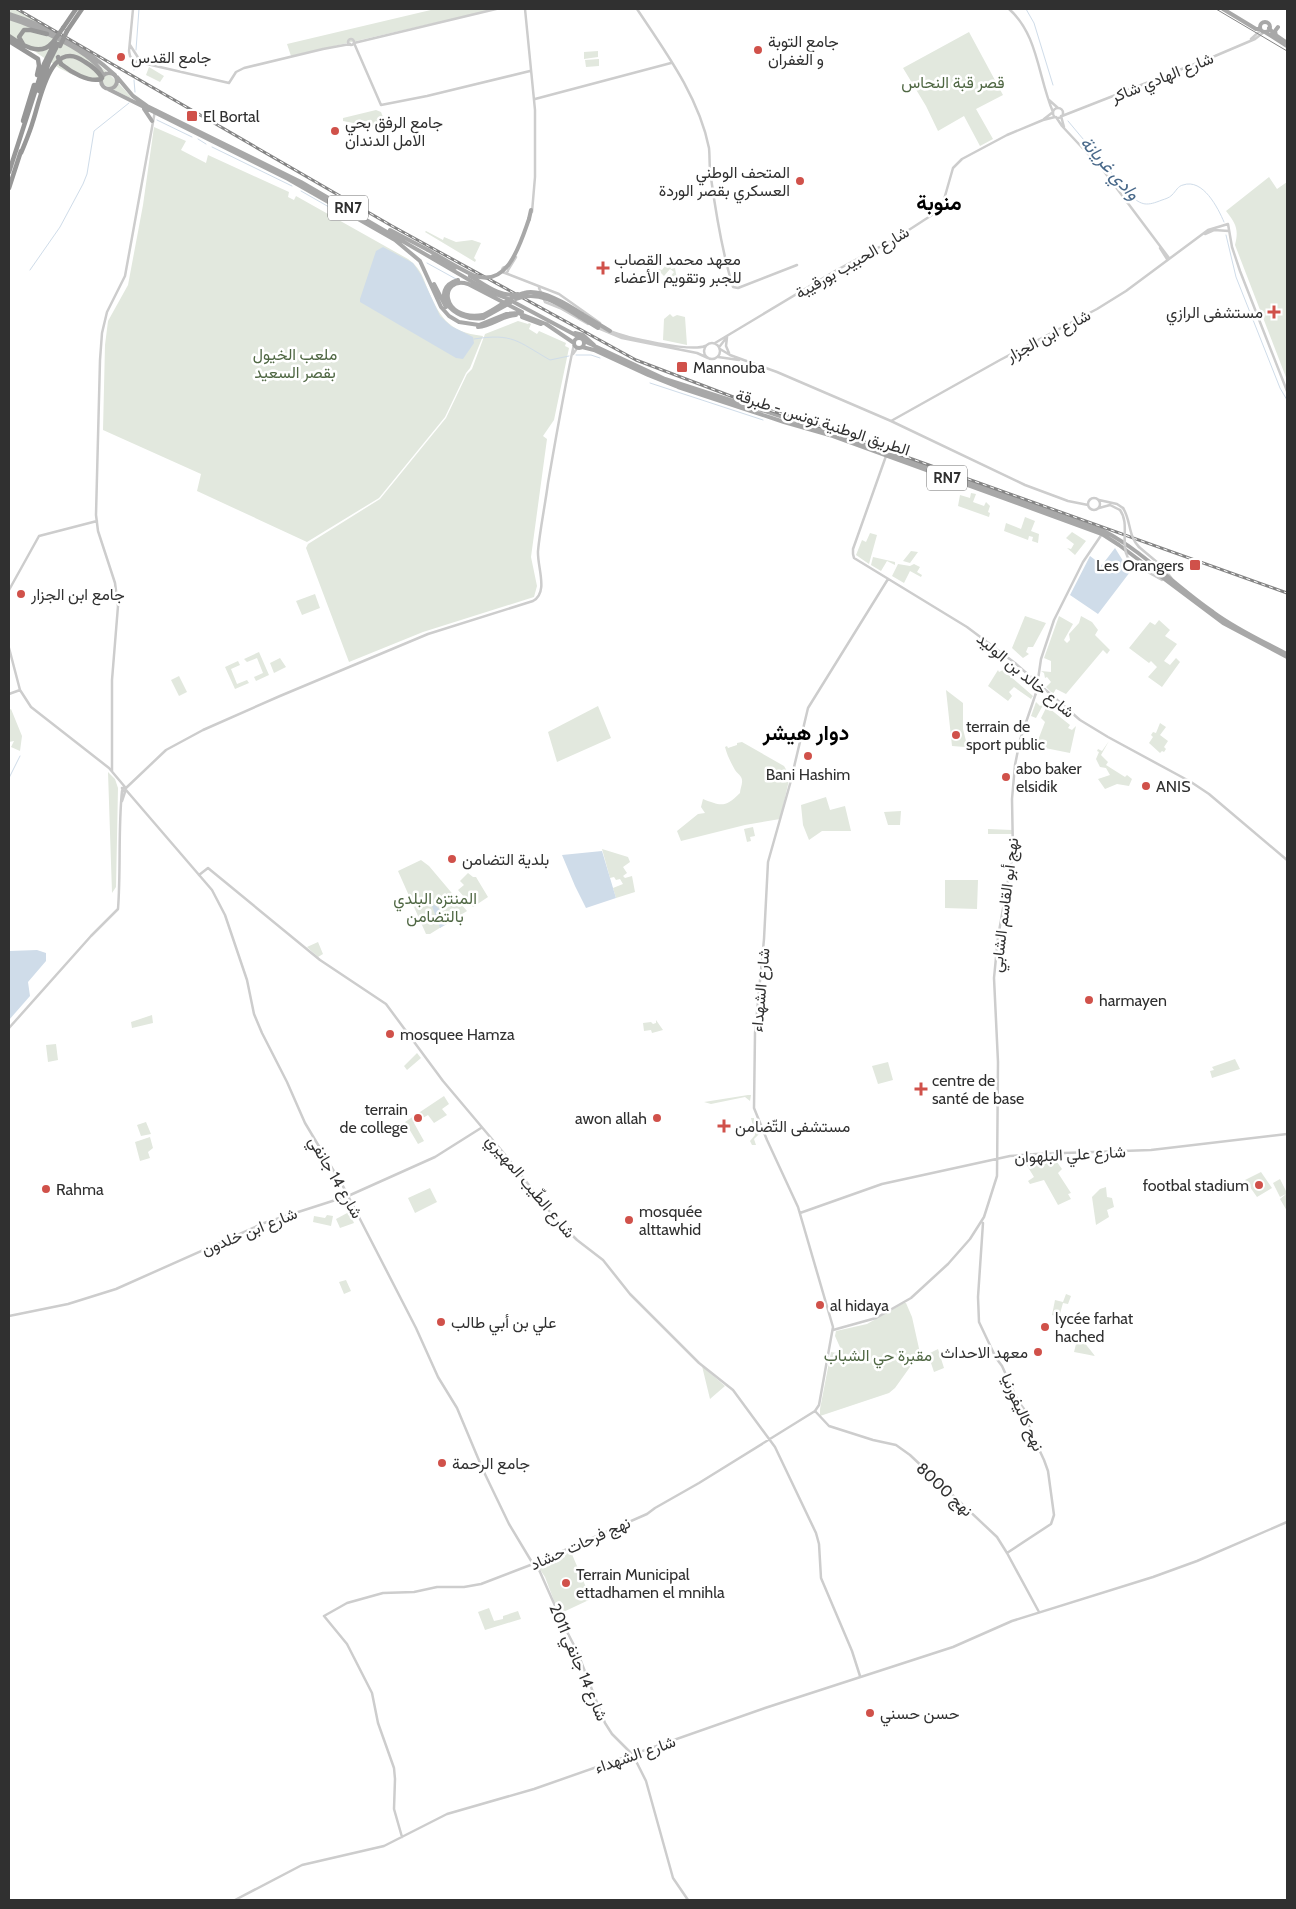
<svg xmlns="http://www.w3.org/2000/svg" width="1296" height="1909" viewBox="0 0 1296 1909" font-family="Cabin,Vazirmatn,sans-serif">
  <style>
    .green { fill: #e2e8de }
    .water { fill: #cfdce9 }
    .lines { fill: none; stroke-linecap: round; stroke-linejoin: round }
    .stream { stroke: #cfdce9; stroke-width: 1 }
    .minor { stroke: #cdcdcd; stroke-width: 2.5 }
    .major { stroke: #a8a8a8; stroke-width: 4 }
    .highway { stroke: #979797; stroke-width: 4.5 }
    .tram { stroke: #858585; stroke-width: 1 }
    .rail-casing { stroke: #858585; stroke-width: 3 }
    .rail { stroke: #fff; stroke-width: 1; stroke-dasharray: 4; stroke-linecap: butt }
    .minor-bridge { stroke: #cdcdcd; stroke-width: 2.5 }
    .major-bridge { stroke: #a8a8a8; stroke-width: 4 }
    .highway-bridge { stroke: #979797; stroke-width: 4.5 }
    .poi-dot { fill: #d0514a; stroke: #fff; stroke-width: 2 }
    .labels { text-anchor: middle; stroke-width: 5; stroke-linejoin: round; paint-order: stroke }
    .shield { fill: #fff; stroke: #6e6e6e; stroke-width: 1 }
    .shield-label { font-size: 15px; font-weight: bold; fill: #303030 }
    .poi-label { font-size: 16px; fill: #303030; stroke: #fff; text-anchor: start }
    .street-label { font-size: 16px; fill: #303030; stroke: #fff }
    .park-label { font-size: 16px; fill: #4f6743; stroke: #fff }
    .water-label { font-size: 18px; font-style: italic; fill: #486889; stroke: #fff }
    .district-label { font-size: 21px; font-weight: bold; fill: #000; stroke: #fff }
  </style>
  <rect width="100%" height="100%" fill="#fff"/>
  <path class="green" d="M9 9H15C61 35 96 56 131 97L130 98 97 81 73 75 59 68 37 53 33 49 9 35Z
    M435 9H495L291 56 287 44Z
    M969 32 1003 95 976 109 993 139 980 146 964 116 938 131 926 106 903 68Z
    M598 51V57L584 59V52Z
    M599 59V66L586 67 585 60Z
    M149 67 164 76 160 82 146 75Z
    M376 110 381 112 387 127 386 131 374 130V127L343 121V118Z
    M154 127 186 141 181 150 206 163 208 155 289 192 288 197 294 200 296 196 408 259C418 266 422 274 426 285 439 316 447 332 483 336L470 368 466 373 445 417 379 498 307 542 197 491 201 474 103 430 105 345 108 321 128 285 143 205Z
    M1269 177 1277 189 1287 182V380L1235 245C1239 229 1236 224 1226 211Z
    M426 231 443 240 444 237 456 242 472 240 481 243 474 258 476 260 475 262 425 232Z
    M665 266 668 268 670 266 671 269 675 268 679 290 676 277 674 276 666 284 665 283 674 272 670 269 664 276 660 272 657 274 656 273 659 269 662 270Z
    M670 314 673 317 677 315 685 317 687 345 663 340 664 319Z
    M518 321 528 324 529 323 531 324 529 329 537 334 539 331 566 343 565 346 569 348 554 420 543 436 547 439 531 557 537 586 534 597 423 632 349 662 306 548 308 544 380 499 446 418 467 374 472 369 485 334Z
    M971 493 976 494 973 502 984 506 986 502 990 506 988 512 990 513 989 517 958 506 960 495 970 498Z
    M1025 517 1035 521 1031 531 1039 534 1038 543 1032 541 1033 537 1029 536 1028 540 1004 531 1006 523 1021 529Z
    M1072 532 1086 541 1075 555 1067 548 1071 549 1074 544 1066 538Z
    M870 533 877 535 869 564 856 555 862 540 866 542Z
    M911 551 918 552 910 563 903 561Z
    M873 557 895 562V565L887 561 881 571 871 565Z
    M898 564 910 566 914 564 920 567 917 572 922 575 921 577 910 571 904 583 892 576Z
    M315 594 320 608 302 615 296 601Z
    M1025 616 1046 623 1033 647H1028L1026 652 1029 654 1023 658 1012 648Z
    M1059 616 1073 624 1064 640 1067 643 1070 640 1069 634 1079 623 1081 616 1092 622 1098 630 1095 635 1110 650 1107 654 1103 650 1066 694 1056 689 1053 694 1046 687 1051 682 1047 677 1045 678 1044 673 1041 671 1051 672V661L1044 658Z
    M1159 620 1170 630 1165 636 1177 644 1164 661 1170 665 1176 658 1180 662 1162 687 1148 677 1157 667 1151 661 1149 663 1129 648 1150 622 1155 625Z
    M259 652 269 675 256 681 254 677 263 673 257 658 247 662 244 659Z
    M280 658 286 667 274 673 270 663Z
    M238 661 240 665 231 669 237 684 247 680 249 683 235 689 225 667Z
    M998 670 999 672 1003 670 1033 696 1031 699 1014 687 1009 692 1012 696 1008 701 988 686Z
    M179 676 187 692 179 696 171 680Z
    M946 690 963 703V729L967 745 965 747 952 746Z
    M1051 701 1058 707 1055 710 1052 707 1050 709 1070 725 1068 728 1072 730 1076 726 1070 753 1045 748 1038 749 1035 748 1045 722 1041 718 1046 708 1042 707 1036 718 1031 716 1036 702 1040 706 1044 703 1048 705Z
    M598 706 611 738 557 762 548 732Z
    M11 709 22 736 20 751 11 747 14 741 9 742V710Z
    M1160 723 1166 727 1160 735 1168 741 1164 747 1166 749 1164 752 1162 751 1160 753 1149 743 1153 737 1151 735 1153 732 1156 733Z
    M1109 741 1101 755 1108 762 1106 765 1125 777 1127 775 1132 779 1129 786 1117 784 1105 789 1098 779 1110 775 1106 768 1100 767 1096 759 1099 752 1097 751 1098 749 1102 751Z
    M742 742 784 766 790 776 780 819 745 825 681 841 677 831 698 814 705 813 701 807 703 799C721 806 725 808 740 793 740 788 744 782 741 777 739 774 737 773 735 770 731 763 727 755 725 747L727 746 728 748 737 745V743Z
    M108 772 115 779 118 788 116 887 112 893Z
    M826 797 830 810 845 806 851 831H822L809 840 803 825 801 805Z
    M901 811 900 825H888L884 812Z
    M753 827 755 836 750 837 751 841 747 842 744 829Z
    M988 829 1012 830V834H988Z
    M602 849 628 857 630 862 623 867 627 873 623 876 625 878 632 876 635 892 616 898 613 888 623 884 620 879 616 880 614 877 610 878Z
    M421 860 429 866 467 911 430 934H426L398 871Z
    M468 873 473 877H476L488 897 473 907 458 890 464 885 460 881Z
    M945 880H978L977 909 945 908Z
    M318 942 323 954 318 957 307 947Z
    M152 1015 153 1023 132 1028 131 1022Z
    M656 1020 663 1030 652 1033 651 1030 644 1031 643 1023 651 1022 653 1024 656 1023Z
    M56 1044 58 1060 48 1062 46 1045Z
    M417 1053 421 1058 407 1070 404 1066Z
    M1235 1059 1240 1069 1212 1078 1210 1071 1214 1070 1212 1067Z
    M888 1062 893 1080 878 1084 872 1066Z
    M748 1095H751L750 1101 745 1097 711 1104 704 1102Z
    M444 1096 449 1104 442 1109 447 1115 434 1123 428 1115 414 1123 424 1141 418 1144 405 1122Z
    M751 1118H754V1122L760 1133 754 1139 756 1145H752L750 1141 755 1135Z
    M146 1122 151 1134 141 1136 137 1125Z
    M150 1137 153 1148 148 1152 150 1158 140 1161 135 1142Z
    M1046 1155H1052L1062 1169 1058 1173 1071 1193 1068 1194 1071 1199 1058 1205 1044 1180 1030 1184 1028 1181 1034 1177 1026 1164 1020 1167 1018 1164 1024 1161 1033 1163 1036 1161 1048 1160Z
    M1261 1172 1272 1188 1257 1197 1245 1180Z
    M1280 1179 1287 1193V1211L1280 1199 1286 1194 1280 1197 1273 1183Z
    M1106 1187 1107 1197 1112 1198 1114 1207 1107 1210 1109 1217 1096 1225 1092 1197 1100 1189Z
    M430 1188 437 1202 415 1213 408 1198Z
    M349 1212 354 1223 340 1228 336 1219Z
    M327 1215 333 1216 331 1226 313 1222 314 1216 325 1218Z
    M346 1280 351 1291 344 1294 339 1282Z
    M1066 1294 1071 1296 1068 1304 1063 1303 1059 1317 1052 1315 1055 1300 1063 1302Z
    M904 1303H906L912 1317 920 1353 895 1388 889 1393 820 1416V1409L831 1352 843 1354 835 1336 836 1331 867 1324Z
    M1080 1337 1095 1356 1074 1352 1077 1340Z
    M938 1349 944 1368 934 1372 928 1354Z
    M702 1366 725 1386 710 1399Z
    M571 1552 591 1599 559 1614 545 1577 539 1568 540 1566 557 1558 558 1560 565 1557 564 1554Z
    M489 1608 494 1621 503 1619V1616L518 1611 521 1619 485 1630 478 1612Z"/>
  <path class="water" d="M383 247 413 263 421 275 440 316 451 326 473 337 474 343 463 359 456 358 360 302V299L376 251Z
    M1115 548 1130 572 1098 614 1070 595 1090 556 1102 565Z
    M602 851 616 898 586 908 575 886 562 855Z
    M435 905 452 921 440 928 432 906Z
    M37 950 46 953V961L28 982 30 996 9 1020V951Z"/>
  <g class="lines">
    <path class="stream" d="M1026 9 1034 23 1053 85
      M136 50 139 9
      M134 70 135 67
      M134 80 135 92
      M157 120 192 137
      M1068 121 1130 195C1142 206 1147 206 1162 200 1165 199 1169 198 1172 195 1176 191 1178 186 1183 185 1203 178 1218 208 1224 222
      M198 139 206 144
      M212 147 292 186
      M301 191 350 219
      M1226 235 1236 277 1280 388 1287 400
      M427 263 456 279
      M30 270 60 227 83 184 87 174 94 131 129 103
      M474 339C513 333 517 341 550 360L569 356
      M576 355H591L600 358
      M650 383 763 420
      M9 778 20 756"/>
    <path class="minor" d="M133 9 129 51 130 56 134 61 229 83 236 72 244 68 323 49 350 44
      M525 9 535 110V177L532 212
      M637 9C665 51 699 97 709 148 710 158 709 168 711 178 716 214 722 252 733 287L738 288 797 265
      M1009 9C1038 34 1038 77 1053 112
      M1251 39 1261 30
      M348 42a3 3 0 1 1 6 0a3 3 0 1 1-6 0Z
      M354 43 381 105 427 96 530 71
      M354 43 496 9
      M130 45 139 59 143 63
      M535 99 671 63
      M1049 100 1058 108
      M1053 113a5 5 0 1 1 10 0a5 5 0 1 1-10 0Z
      M1061 116 1064 127
      M1062 116 1215 56 1255 39 1264 32
      M1056 117 1062 126 1103 170 1169 258
      M1044 119 1053 112
      M1205 234 1214 230 1229 231
      M1160 248 1167 259
      M502 270a3 3 0 1 1 6 0a3 3 0 1 1-6 0Z
      M508 270 516 257
      M505 273 559 294 600 323
      M539 288 545 302 560 308 588 324
      M598 328 622 338 697 353 708 358
      M610 331C626 338 691 352 705 346
      M727 337 726 346 729 353
      M704 351a8 8 0 1 1 16 0a8 8 0 1 1-16 0Z
      M715 343 835 271 898 237 935 213 943 203 953 168 962 159 1007 135 1043 120 1055 117
      M720 346 727 337
      M720 349 730 355 777 372 891 421 1025 485 1068 501 1088 505
      M573 354 578 347
      M718 357 739 360
      M891 421 1000 360 1097 309 1126 291 1208 230 1228 224 1232 247 1240 271 1287 391
      M886 456 853 549V554L854 558 967 627 1015 663 1080 720 1108 737 1191 782 1209 794 1287 860
      M1088 504a6 6 0 1 1 12 0a6 6 0 1 1-12 0Z
      M1099 500 1117 504 1123 508
      M1099 508 1110 505 1120 510
      M1139 547 1164 568 1172 579
      M1128 558 1137 566 1162 580
      M9 590 39 536 97 521
      M9 648 20 690
      M9 694 20 690 31 707 109 768 125 787
      M112 771V680L118 606 115 583 98 531 96 515 100 360 102 333 107 312 125 276 155 111
      M122 788H125L126 791H123Z
      M126 788 166 750 203 730 280 696 428 634 533 601C549 592 537 567 538 551 540 529 545 506 548 483 556 437 564 390 574 344
      M126 790 212 890 225 915 247 980 254 1014 262 1033 287 1082 305 1123 344 1188 416 1328 438 1377 457 1408 483 1470 509 1524 533 1564
      M122 801 125 792
      M199 875 208 868 320 960 386 1004 443 1081 502 1151 554 1217 577 1240 603 1260 630 1294 699 1363 733 1390 775 1447 816 1533 819 1544 821 1578 852 1651 860 1676
      M9 1028 91 936 118 909C121 870 118 830 122 791
      M800 1213 882 1184 1010 1156 1036 1154 1151 1150 1287 1134
      M983 1223 978 1297 979 1322 996 1358 1002 1366 1018 1401 1024 1409 1031 1432 1044 1460 1048 1471 1054 1515 1051 1524 1007 1553
      M9 1316 68 1304 116 1289 264 1223 348 1196 435 1157 481 1128
      M833 1330 876 1318 911 1298 948 1264 970 1239 984 1217 997 1176 998 1062 994 978 998 937 1013 853 1012 799 1015 765 1020 740 1036 693 1041 659 1054 620 1083 562 1102 534
      M815 1411 829 1426 873 1440 896 1445 910 1455 997 1537 1007 1553 1039 1612
      M536 1563 564 1626 577 1651 605 1723 612 1734 633 1755 646 1781 673 1878 688 1900
      M402 1837 394 1809 395 1779 394 1768 378 1723 372 1693 347 1644 324 1616 347 1603 383 1593 414 1592 437 1587H464L481 1584 533 1564 647 1514 655 1508 699 1483 815 1411 819 1405 833 1327 798 1207 767 1140 754 1108 755 1033 764 939 768 862 790 784 808 708 888 579
      M235 1900 302 1865 384 1846 447 1814 534 1789 765 1708 953 1647 1012 1621 1153 1577 1197 1561 1287 1522"/>
    <path class="major" d="M1223 9 1256 29H1260
      M9 14C48 26 85 48 115 75
      M9 18C29 24 99 54 103 76
      M1260 27a5 5 0 1 1 10 0a5 5 0 1 1-10 0Z
      M1269 28 1274 34 1287 43
      M1265 32 1287 46
      M1276 36 1275 31 1278 27
      M101 81a8 8 0 1 1 16 0a8 8 0 1 1-16 0Z
      M117 77 133 96 147 106 301 182 490 292 506 298 581 338
      M108 89 288 179 395 240 420 261 441 307 449 316 459 322 479 325 506 314 518 313 546 324 574 343
      M144 109 152 121
      M529 219 531 210
      M390 230 428 250
      M433 256 455 268
      M458 280C428 289 451 323 483 318
      M434 284 446 307
      M582 314 610 331
      M483 315C439 322 439 275 468 284L522 312
      M522 317 541 324
      M580 317 598 328
      M478 327C492 326 503 315 516 315
      M575 333 583 335 594 345
      M574 343a5 5 0 1 1 10 0a5 5 0 1 1-10 0Z
      M584 341 665 379 833 433
      M582 347 594 350 648 375 678 387 784 422 833 436 1102 534 1119 545 1223 623 1287 657
      M842 436 1104 531C1144 552 1176 587 1213 612 1236 629 1262 641 1287 654"/>
    <path class="highway" d="M63 28 76 9
      M67 31 82 9
      M9 36C22 45 40 57 52 43
      M9 41 38 59 39 66 37 75
      M23 44 19 37 24 30H31L47 34
      M61 64C71 72 89 83 101 79
      M39 91 49 62 58 44
      M23 121 34 85
      M21 153C25 143 30 132 33 121 40 100 51 36 85 62 92 66 98 71 102 78
      M9 172 44 64 55 42
      M9 188 21 151"/>
    <path class="tram" d="M1216 9 1287 51"/>
    <g class="rail-casing">
      <path id="rail" d="M17 9 392 226 636 360 757 406 834 431 1287 593"/>
    </g>
    <use href="#rail" class="rail"/>
    <path class="minor-bridge" d="M1123 508C1131 520 1128 536 1139 547
      M1120 510C1130 524 1120 543 1128 558"/>
    <path class="major-bridge" d="M428 250C442 258 457 268 473 275 508 289 520 244 529 219
      M470 276C484 284 500 298 518 294
      M516 299C538 289 561 305 580 317
      M483 315C497 309 509 297 524 293 541 288 569 305 582 314
      M483 318 510 303"/>
    <path class="highway-bridge" d="M53 42 63 28
      M60 46 67 31
      M58 57 61 64"/>
  </g>
  <g class="poi-dot">
    <circle cx="758" cy="50" r="5"/>
    <circle cx="121" cy="57" r="5"/>
    <rect x="186" y="110" width="12" height="12" rx="2.5"/>
    <circle cx="335" cy="131" r="5"/>
    <circle cx="800" cy="181" r="5"/>
    <path d="M600.5 260.5h5v5h5v5h-5v5h-5v-5h-5v-5h5z"/>
    <path d="M1271.5 304.5h5v5h5v5h-5v5h-5v-5h-5v-5h5z"/>
    <rect x="676" y="361" width="12" height="12" rx="2.5"/>
    <rect x="1189" y="559" width="12" height="12" rx="2.5"/>
    <circle cx="21" cy="594" r="5"/>
    <circle cx="956" cy="735" r="5"/>
    <circle cx="808" cy="756" r="5"/>
    <circle cx="1006" cy="777" r="5"/>
    <circle cx="1146" cy="786" r="5"/>
    <circle cx="452" cy="859" r="5"/>
    <circle cx="1089" cy="1000" r="5"/>
    <circle cx="390" cy="1034" r="5"/>
    <path d="M918.5 1081.5h5v5h5v5h-5v5h-5v-5h-5v-5h5z"/>
    <circle cx="418" cy="1118" r="5"/>
    <circle cx="657" cy="1118" r="5"/>
    <path d="M721.5 1118.5h5v5h5v5h-5v5h-5v-5h-5v-5h5z"/>
    <circle cx="1259" cy="1185" r="5"/>
    <circle cx="46" cy="1189" r="5"/>
    <circle cx="629" cy="1220" r="5"/>
    <circle cx="820" cy="1305" r="5"/>
    <circle cx="441" cy="1322" r="5"/>
    <circle cx="1045" cy="1327" r="5"/>
    <circle cx="1038" cy="1352" r="5"/>
    <circle cx="442" cy="1463" r="5"/>
    <circle cx="566" cy="1583" r="5"/>
    <circle cx="870" cy="1713" r="5"/>
  </g>
  <g class="labels">
    <g class="shield">
      <rect x="328" y="195.5" width="40" height="25" rx="4"/>
      <rect x="927" y="465.5" width="40" height="25" rx="4"/>
    </g>
    <g class="shield-label">
      <text x="348" y="213">RN7</text>
      <text x="947" y="483">RN7</text>
    </g>
    <g class="poi-label">
      <text x="768" y="47">جامع التوبة<tspan x="768" dy="18">و الغفران</tspan></text>
      <text x="131" y="63">جامع القدس</text>
      <text x="203" y="122">El Bortal</text>
      <text x="345" y="128">جامع الرفق بحي<tspan x="345" dy="18">الامل الدندان</tspan></text>
      <text x="790" y="178" text-anchor="end">المتحف الوطني<tspan x="790" dy="18">العسكري بقصر الوردة</tspan></text>
      <text x="614" y="265">معهد محمد القصاب<tspan x="614" dy="18">للجبر وتقويم الأعضاء</tspan></text>
      <text x="1263" y="318" text-anchor="end">مستشفى الرازي</text>
      <text x="693" y="373">Mannouba</text>
      <text x="1184" y="571" text-anchor="end">Les Orangers</text>
      <text x="31" y="600">جامع ابن الجزار</text>
      <text x="966" y="732">terrain de<tspan x="966" dy="18">sport public</tspan></text>
      <text x="1016" y="774">abo baker<tspan x="1016" dy="18">elsidik</tspan></text>
      <text x="808" y="780" text-anchor="middle">Bani Hashim</text>
      <text x="1156" y="792">ANIS</text>
      <text x="462" y="865">بلدية التضامن</text>
      <text x="1099" y="1006">harmayen</text>
      <text x="400" y="1040">mosquee Hamza</text>
      <text x="932" y="1086">centre de<tspan x="932" dy="18">santé de base</tspan></text>
      <text x="408" y="1115" text-anchor="end">terrain<tspan x="408" dy="18">de college</tspan></text>
      <text x="647" y="1124" text-anchor="end">awon allah</text>
      <text x="735" y="1132">مستشفى التّضامن</text>
      <text x="1249" y="1191" text-anchor="end">footbal stadium</text>
      <text x="56" y="1195">Rahma</text>
      <text x="639" y="1217">mosquée<tspan x="639" dy="18">alttawhid</tspan></text>
      <text x="830" y="1311">al hidaya</text>
      <text x="1055" y="1324">lycée farhat<tspan x="1055" dy="18">hached</tspan></text>
      <text x="451" y="1328">علي بن أبي طالب</text>
      <text x="1028" y="1358" text-anchor="end">معهد الاحداث</text>
      <text x="452" y="1469">جامع الرحمة</text>
      <text x="576" y="1580">Terrain Municipal<tspan x="576" dy="18">ettadhamen el mnihla</tspan></text>
      <text x="880" y="1719">حسن حسني</text>
    </g>
    <g class="street-label">
      <text transform="translate(1162 77) rotate(-22)" y="6">شارع الهادي شاكر</text>
      <text transform="translate(852 262) rotate(-30)" y="6">شارع الحبيب بورقيبة</text>
      <text transform="translate(1048 335) rotate(-28)" y="6">شارع ابن الجزار</text>
      <text transform="translate(823 422) rotate(18)" y="6">الطريق الوطنية تونس - طبرقة</text>
      <text transform="translate(1026 675) rotate(40)" y="6">شارع خالد بن الوليد</text>
      <text transform="translate(1004 905) rotate(-83)" y="6">نهج أبو القاسم الشابي</text>
      <text transform="translate(760 990) rotate(-85)" y="6">شارع الشهداء</text>
      <text transform="translate(1070 1154) rotate(-3)" y="6">شارع علي البلهوان</text>
      <text transform="translate(336 1177) rotate(60)" y="6">شارع 14 جانفي</text>
      <text transform="translate(531 1186) rotate(50)" y="6">شارع الطّيب المهيري</text>
      <text transform="translate(249 1231) rotate(-22)" y="6">شارع ابن خلدون</text>
      <text transform="translate(1023 1412) rotate(66)" y="6">نهح كاليفورنيا</text>
      <text transform="translate(945 1489) rotate(43)" y="6">نهج 8000</text>
      <text transform="translate(580 1543) rotate(-24)" y="6">نهج فرحات حشاد</text>
      <text transform="translate(579 1662) rotate(67)" y="6">شارع 14 جانفي 2011</text>
      <text transform="translate(635 1754) rotate(-19)" y="6">شارع الشهداء</text>
    </g>
    <g class="park-label">
      <text x="953" y="88">قصر قبة النحاس</text>
      <text x="295" y="360">ملعب الخيول<tspan x="295" dy="18">بقصر السعيد</tspan></text>
      <text x="435" y="904">المنتزه البلدي<tspan x="435" dy="18">بالتضامن</tspan></text>
      <text x="878" y="1361">مقبرة حي الشباب</text>
    </g>
    <g class="water-label">
      <text transform="translate(1110 168) rotate(48)" y="6">وادي غريانة</text>
    </g>
    <g class="district-label">
      <text x="939" y="210">منوبة</text>
      <text x="806" y="740">دوار هيشر</text>
    </g>
  </g>
  <rect width="1296" height="1909" fill="none" stroke="#303030" stroke-width="20"/>
</svg>
